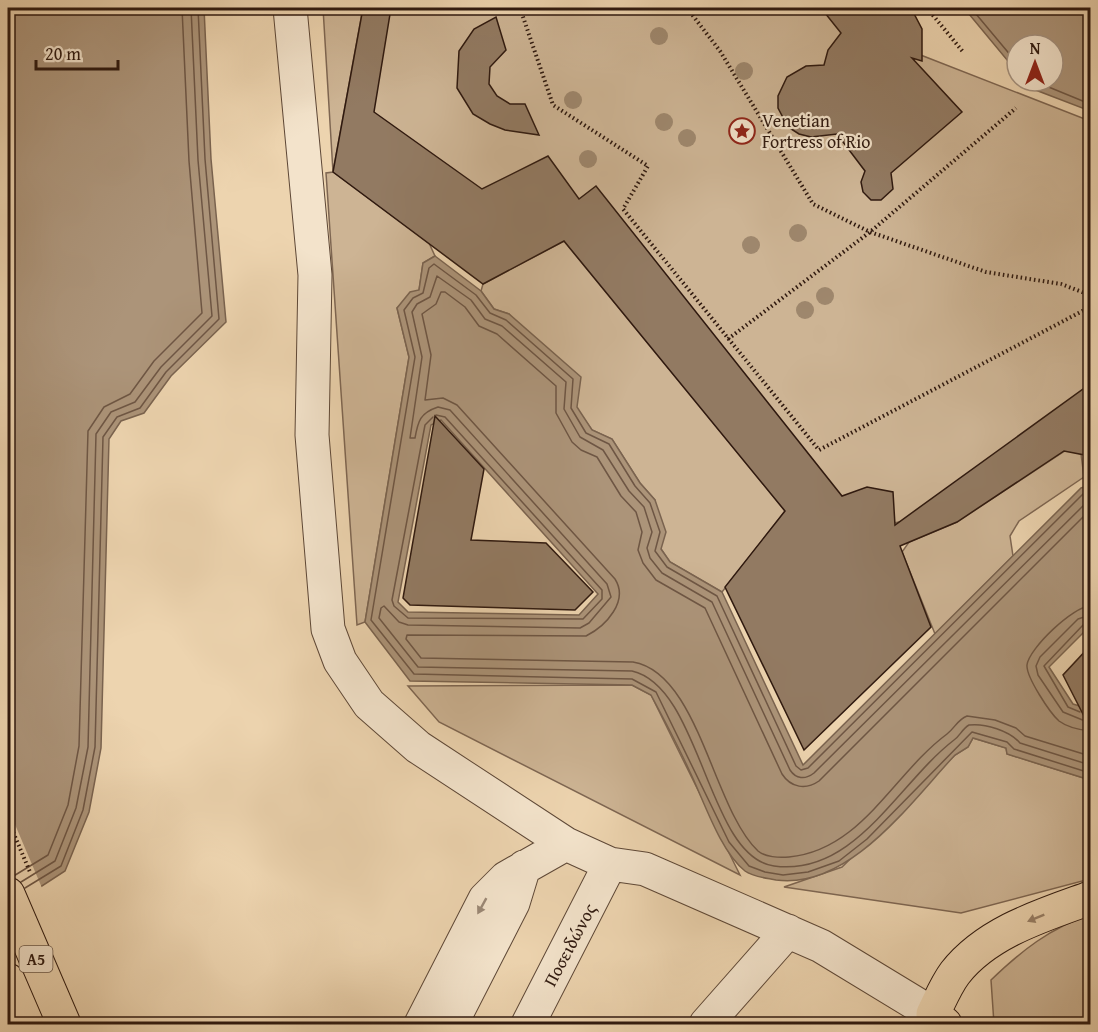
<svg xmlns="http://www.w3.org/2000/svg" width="1098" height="1032" viewBox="0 0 1098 1032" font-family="'Gentium Book Plus',serif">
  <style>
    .green { fill: #cdb494; stroke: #7e6652; stroke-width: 1.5 }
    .water { fill: #ac9479; stroke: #7a634f; stroke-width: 1.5; fill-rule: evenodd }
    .pier { fill: #edd4af }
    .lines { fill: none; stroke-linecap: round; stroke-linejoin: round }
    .shore { stroke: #6e5644; stroke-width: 1.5 }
    .building { fill: #927a62; stroke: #2f190f; stroke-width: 1.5 }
    .minor-casing { stroke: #5e4837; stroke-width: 35 }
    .major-casing { stroke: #2f190f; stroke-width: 35 }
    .highway-casing { stroke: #2f190f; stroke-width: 35 }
    .path { stroke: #2f190f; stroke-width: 4; stroke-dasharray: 1.5 3; stroke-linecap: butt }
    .minor { stroke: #f3e3cb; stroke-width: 33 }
    .major { stroke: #edd4af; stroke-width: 33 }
    .highway { stroke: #edd4af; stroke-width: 33 }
    .tree { fill: #9e876d }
    .oneway { fill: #9b8876 }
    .oneway2 { fill: #988067 }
    .labels { text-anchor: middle; stroke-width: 4.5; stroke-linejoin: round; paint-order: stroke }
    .shield { fill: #f3e3cb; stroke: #6a5647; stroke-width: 1.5 }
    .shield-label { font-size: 16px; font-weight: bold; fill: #2f190f }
    .poi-label { font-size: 18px; fill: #2f190f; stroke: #f3e3cb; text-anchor: start }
    .street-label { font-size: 18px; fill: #2f190f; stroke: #f3e3cb }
  </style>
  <rect width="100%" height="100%" fill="#edd4af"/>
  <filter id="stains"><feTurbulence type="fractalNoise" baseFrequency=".00333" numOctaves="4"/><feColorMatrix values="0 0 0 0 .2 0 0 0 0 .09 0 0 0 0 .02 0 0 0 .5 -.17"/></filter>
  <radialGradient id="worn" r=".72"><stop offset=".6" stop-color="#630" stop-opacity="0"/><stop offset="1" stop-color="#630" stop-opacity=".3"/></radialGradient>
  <path class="green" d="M323 8H363L333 172 429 243 435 256 423 263 419 290 397 308 409 357 365 622 357 625 326 173 333 172Z
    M380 8H860L873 22 913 52 1090 121V398L915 519 835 534 597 208 478 199 361 124Z
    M564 241 785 511 722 592 670 562 661 549 655 500 640 483 612 439 592 430 509 314 494 309 481 291 483 284Z
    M1066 450 1081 454 1084 477 1019 521 1010 536 1013 556 935 634 902 552 909 542 957 522Z
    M632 685 651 695 740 875 439 722 408 686Z
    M973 738 1006 748 1007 754 1090 780V879L961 913 784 887 842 867 955 755 968 747Z
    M1090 915V1024H994L991 980C1020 952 1051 927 1090 915Z"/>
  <path class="water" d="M8 8H204L211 159 226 322 171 376 144 413 121 421 109 439 101 748 89 812 65 871 8 908Z
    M964 8H1090V111L1033 89 1026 81H1053V45H1017V72Z
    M435 256 481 291 494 309 509 314 581 377 577 407 592 430 612 439 640 483 655 500 666 532 661 549 670 562 722 592 803 765 1081 488 1090 485V626L1049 667 1073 704 1090 709V780L1007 754 1006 748 973 738 968 747 955 755C910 803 849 890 776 880 766 878 753 877 745 871 720 851 704 801 690 772 678 746 665 721 651 695L632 685 410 681 365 622 409 357 397 308 410 292 419 290 423 263ZM441 420 598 594 579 615 408 612 398 602 431 425Z"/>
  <path class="pier" d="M8 808 42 888 8 911Z"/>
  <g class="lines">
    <path class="shore" d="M971 8 1017 63
      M1034 81 1090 104
      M433 417 425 425 392 600 394 606 408 618 583 619 602 599V590L445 417 436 415
      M1090 491 1083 494 808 768 801 770 796 766 717 596 667 567 655 551 660 532 650 503 635 486 609 444 586 433 571 408 573 379 506 320 490 313 476 295 434 264 429 268 423 293 413 298 404 310 415 357 371 620 414 674 632 679 656 692 729 842 749 866 765 872 783 875 808 872 839 861 867 839 972 732 1007 742 1014 749 1090 773
      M1090 499 814 773C805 780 796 779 790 770L712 602 662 573 650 558 647 548 652 532 644 507 629 491 603 450 580 437 564 409 566 382 502 326 485 319 471 300 437 276 430 297 417 304 412 312 422 357 410 438H415C418 421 420 413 438 407L450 410 607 584 611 597 589 623 580 628 408 625 399 622 384 606 381 608 379 618 418 667 632 671C702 687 707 857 774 866 855 877 898 783 954 740 960 736 962 729 969 725 985 723 1010 731 1020 743L1090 765
      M1090 510 819 781C806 790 791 788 782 774L705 608 656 580 643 563 638 550 642 532 636 512 621 496 597 457 581 450 572 442 556 413V386L497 334 479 326 465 307 445 292H441L436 304 422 314 431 355 425 400 443 398 457 405 615 579C629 601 606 626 586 636L407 635 406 639 421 658 633 662C699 673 713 809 758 851 765 857 779 858 789 857 862 850 893 774 947 734 955 728 957 720 967 716L995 720 1016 728 1025 736 1090 756
      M1090 606C1074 606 1029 648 1027 665 1026 677 1050 713 1059 721 1067 727 1081 730 1090 731
      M1080 712 1068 707 1044 666 1084 624 1090 622
      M1085 721 1063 712 1038 675 1036 666 1040 657 1078 619 1090 615
      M12 877 48 855 68 805 79 746 88 431 104 407 130 394 154 361 202 313 189 161 182 8
      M21 882 55 861 76 808 88 747 96 434 111 412 135 402 161 367 212 316 198 160 191 8
      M25 888 61 866 83 810 95 747 103 437 117 417 140 408 166 372 219 319 205 159 198 8"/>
  </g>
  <path class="building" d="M363 8H391L374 112 482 189 548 156 579 199 596 186 842 496 867 487 893 492 895 525 1090 384V456L1064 451 957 522 900 546 931 627 804 750 725 587 785 511 564 241 483 284 333 172Z
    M821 8H911L922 29V61L912 58 962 112 891 173 893 189 881 200H871L863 192 861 182 865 171 837 134 811 137 799 134 788 127 778 108V96L787 77 806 66 824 65 828 50 841 33Z
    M496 17 506 50 490 67 489 84 497 96 510 104H525L539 135 505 130 490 124 473 114 457 88 459 51 474 29Z
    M435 416 484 469 471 540 546 543 593 592 575 610 410 605 403 598Z
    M1090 646V728L1063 675Z"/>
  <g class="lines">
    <g class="minor-casing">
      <path id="minor" d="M290 8 315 275 312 435 328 629 340 661 369 704 418 747 566 844
        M421 1024 485 899 506 878 566 844 610 864 645 869 821 946 933 1014 929 1024
        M451 1024 513 903 524 867
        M528 1024 610 864
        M706 1024 788 931"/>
    </g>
    <g class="major-casing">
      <path id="major" d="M945 1024 933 1014C940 1000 946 985 955 973 987 932 1043 915 1090 898"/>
    </g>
    <g class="highway-casing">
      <path id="highway" d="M8 894 64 1024
        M8 980 27 1024"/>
    </g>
    <path class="path" d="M520 8 553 105 648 166 623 209 819 450 1090 307
      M687 8 720 51 813 204 870 232 986 272 1061 284 1090 295
      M927 8 964 53
      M728 339 870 232 1016 108
      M8 820 30 872"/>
    <use href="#minor" class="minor"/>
    <use href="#major" class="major"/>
    <use href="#highway" class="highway"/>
  </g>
  <g class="tree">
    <circle cx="659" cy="36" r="9"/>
    <circle cx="744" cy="71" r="9"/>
    <circle cx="573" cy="100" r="9"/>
    <circle cx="664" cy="122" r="9"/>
    <circle cx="687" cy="138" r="9"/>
    <circle cx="588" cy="159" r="9"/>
    <circle cx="798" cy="233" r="9"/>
    <circle cx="751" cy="245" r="9"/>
    <circle cx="825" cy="296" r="9"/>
    <circle cx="805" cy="310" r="9"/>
  </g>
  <defs><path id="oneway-solid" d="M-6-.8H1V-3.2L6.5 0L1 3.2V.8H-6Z" transform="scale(1.5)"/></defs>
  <use class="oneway" href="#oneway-solid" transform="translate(482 906) rotate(119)"/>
  <use class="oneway2" href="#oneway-solid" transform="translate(1036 918) rotate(158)"/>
  <defs>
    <g id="sight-ring" transform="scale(1.35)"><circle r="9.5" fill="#f3e3cb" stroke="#8f2418" stroke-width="1.5"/><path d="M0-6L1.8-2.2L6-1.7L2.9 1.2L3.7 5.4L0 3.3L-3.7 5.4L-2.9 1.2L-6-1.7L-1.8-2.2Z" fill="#8f2418"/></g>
  </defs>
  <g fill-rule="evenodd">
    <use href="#sight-ring" x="742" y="131"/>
  </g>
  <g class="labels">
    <rect class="shield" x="19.5" y="946" width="33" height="26" rx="4.5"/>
    <g class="shield-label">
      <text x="36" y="965">Α5</text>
    </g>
    <g class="poi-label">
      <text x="762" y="127">Venetian<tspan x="762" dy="21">Fortress of Rio</tspan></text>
    </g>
    <g class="street-label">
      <text transform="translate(570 945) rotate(-62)" y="6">Ποσειδώνος</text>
    </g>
  </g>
  <rect width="1098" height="1032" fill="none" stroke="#edd4af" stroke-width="30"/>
  <rect x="9" y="9" width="1080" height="1014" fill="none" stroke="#2f190f" stroke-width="3"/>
  <rect x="15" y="15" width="1068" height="1002" fill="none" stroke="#2f190f" stroke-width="1.5"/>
  <g transform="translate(1035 63)"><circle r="28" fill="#f3e3cb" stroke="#a59280" stroke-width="1.5"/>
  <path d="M0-4.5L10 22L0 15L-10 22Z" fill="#8f2418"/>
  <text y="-9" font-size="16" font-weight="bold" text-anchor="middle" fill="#2f190f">N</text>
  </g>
  <path d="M36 60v9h82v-9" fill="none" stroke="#2f190f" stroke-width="3"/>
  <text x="45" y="60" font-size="18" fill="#2f190f" stroke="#f3e3cb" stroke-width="4.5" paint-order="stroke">20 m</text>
  <rect width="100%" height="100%" filter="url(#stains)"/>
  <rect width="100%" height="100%" fill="url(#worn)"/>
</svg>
